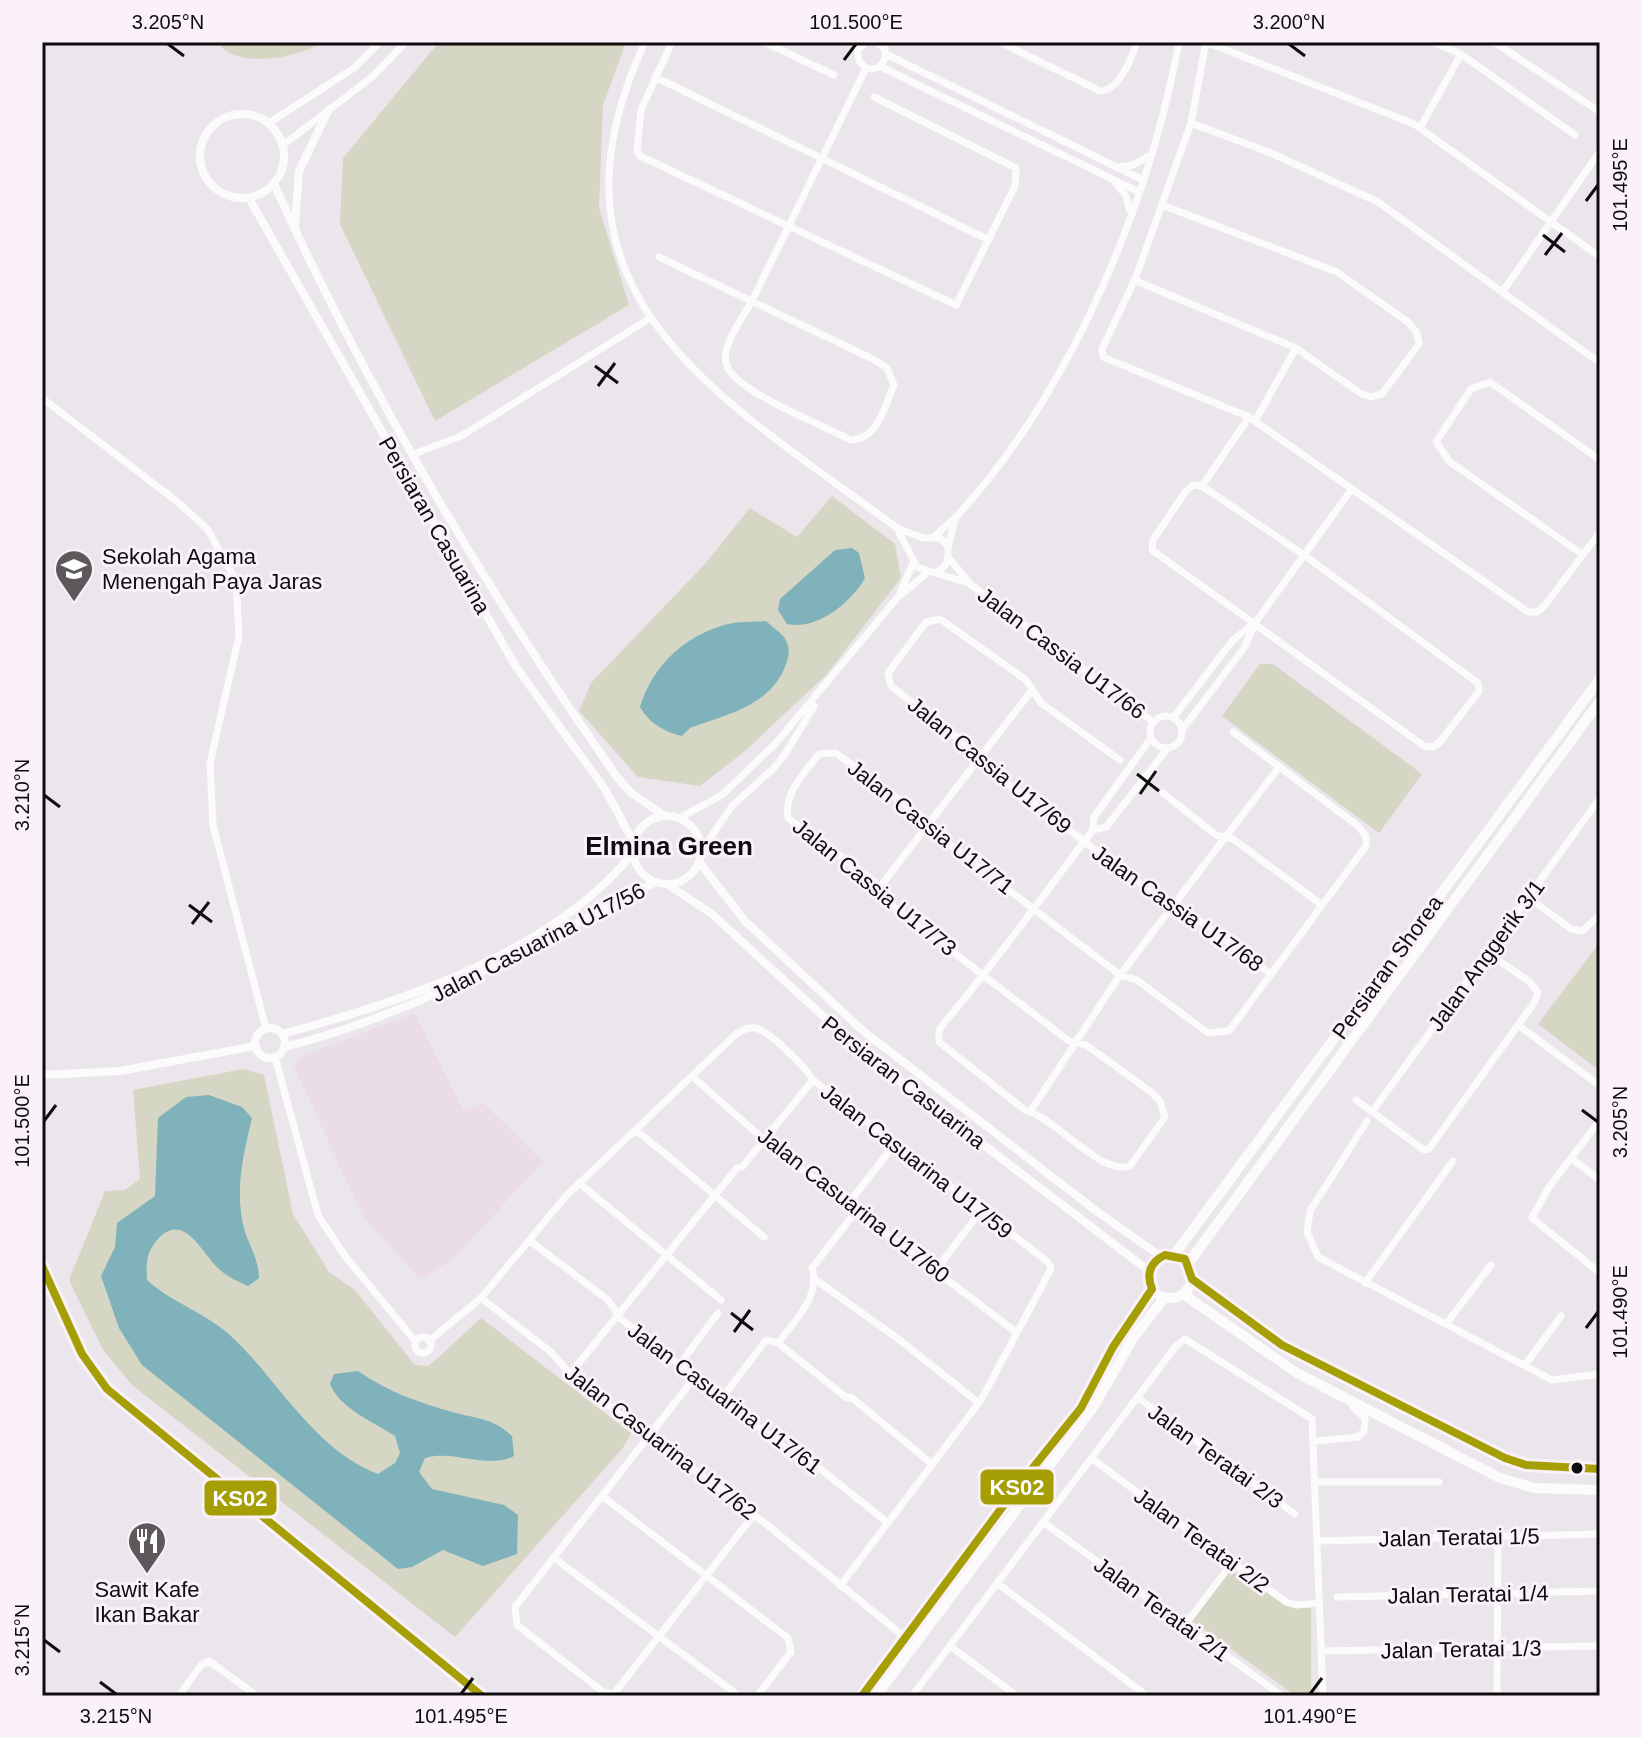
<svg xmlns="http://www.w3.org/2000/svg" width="1642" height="1738" viewBox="0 0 1642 1738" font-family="Helvetica,sans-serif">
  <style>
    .industrial { fill: #ebdde8 }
    .green { fill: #d6d6c4 }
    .water { fill: #80b2bb }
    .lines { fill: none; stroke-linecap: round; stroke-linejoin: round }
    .minor { stroke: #fcfbfc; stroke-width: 7 }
    .tertiary { stroke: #fcfbfc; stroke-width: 8 }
    .secondary { stroke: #fcfbfc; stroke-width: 10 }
    .bus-1-casing { stroke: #faf1f9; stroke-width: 14 }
    .bus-1 { stroke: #a69e05; stroke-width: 8 }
    .ticks { fill: none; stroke: #0f0c0f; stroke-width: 3 }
    .bus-dot { fill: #0f0c0f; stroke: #faf1f9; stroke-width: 3 }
    .labels { text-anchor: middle; stroke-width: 6; stroke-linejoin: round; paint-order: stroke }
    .street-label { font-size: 22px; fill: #0f0c0f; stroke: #faf1f9 }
    .poi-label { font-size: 22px; fill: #0f0c0f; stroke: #faf1f9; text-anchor: start }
    .quarter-label { font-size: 26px; font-weight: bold; fill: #0f0c0f; stroke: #faf1f9 }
    .line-badge { stroke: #faf1f9; stroke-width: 3 }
    .badge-label { font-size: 22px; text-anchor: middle; font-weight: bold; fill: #fff }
    .neatline { fill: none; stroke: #0f0c0f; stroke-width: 3 }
    .ticks-label { font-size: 20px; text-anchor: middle; fill: #0f0c0f }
  </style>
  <rect width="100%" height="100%" fill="#ebe6eb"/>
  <path class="industrial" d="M415 1013 464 1111 483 1103 543 1162 452 1260 420 1279 363 1217 294 1066 298 1058Z"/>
  <path class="green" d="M217 42H324C299 57 238 71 217 42Z
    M439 42H626L603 105 599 208 629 305 435 421 340 224 343 158Z
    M832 496 895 544 901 578 826 675 744 752 700 786 638 777 579 711 591 683 705 564 750 508 797 537Z
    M1260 664H1273L1422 774 1379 833 1222 716Z
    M1600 942V1071L1538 1024Z
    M243 1069 264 1075 293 1214 329 1272 355 1290 414 1364C419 1365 423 1366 427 1366 432 1365 473 1325 481 1318L631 1433 623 1448 455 1637 132 1385 103 1350 69 1280 105 1191 125 1190 140 1179 133 1090Z
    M1230 1570 1286 1605 1311 1608V1696H1296L1192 1621Z"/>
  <path class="water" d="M852 548 859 553 865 578C851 603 816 631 787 624L778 610 780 599 835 550Z
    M766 621C771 626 779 631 784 637 789 644 790 653 787 661 774 705 728 714 690 728L682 736C664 732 649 723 640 707 653 665 685 635 728 624 739 621 753 622 766 621Z
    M209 1095 242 1107 252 1118C244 1152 236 1184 242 1219 245 1241 259 1256 259 1278L248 1286C239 1282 228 1277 220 1270 203 1256 185 1210 158 1239 146 1252 146 1264 147 1280 173 1304 208 1313 234 1339 281 1384 314 1449 378 1474L395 1463 400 1453 395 1436C374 1422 340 1409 330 1384L334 1374 358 1371C388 1392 420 1403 456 1413 479 1419 494 1419 512 1436L514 1456C487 1470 454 1449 425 1458L419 1472 432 1489 504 1505 518 1515 517 1554 483 1566 443 1550 412 1567 398 1569 142 1365 119 1328 101 1276 115 1247 117 1223 155 1196 158 1118 186 1097Z"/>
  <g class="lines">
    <path class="minor" d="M645 42C527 296 721 397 897 528L923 538H940L948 546
      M672 42 641 110 637 150 640 156 956 305 1015 186 1016 168 874 97
      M764 42 834 75
      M866 42 858 50C855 75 889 75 885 49L877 42
      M1000 42 1100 91C1120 90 1131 59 1137 42
      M1206 42 1191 123 1136 277 1102 349 1103 357 1249 417 1528 612H1537L1545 605 1600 532
      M1206 42 1414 124 1600 257
      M1433 42 1461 54 1575 135
      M1494 42 1600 112
      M886 54 1141 179
      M881 67 1137 191
      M655 77 989 240
      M269 123 354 68 380 42
      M1191 123 1271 153 1378 202 1600 363
      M1420 128 1461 54
      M283 145 372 77 406 42
      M1119 167 1133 165 1148 156
      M1115 182 1126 196 1129 209
      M1162 205 1337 272 1408 322 1417 333 1419 344 1382 394 1371 397 1360 393 1296 348
      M659 257 875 360 887 368 894 385C884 408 879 438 851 440 823 425 738 393 727 366 719 347 744 316 753 299 791 222 828 145 866 68
      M1134 280 1296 348 1255 421
      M1503 291 1600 151
      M42 398 179 503 208 530 236 581 239 636 210 763 213 825 266 1029
      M414 454 461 436 649 319
      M1194 485 1202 486 1304 555 1478 683 1479 691 1440 742 1433 747 1424 746 1152 550 1153 540 1186 491Z
      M1202 486 1249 417
      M897 528 917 567 935 573C951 565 946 558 949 545 950 536 954 527 955 518
      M935 536C942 529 950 523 957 516 1070 393 1149 205 1179 42
      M1582 554 1450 462 1436 442 1471 389 1490 382 1600 460
      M949 558 970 584 1153 722
      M935 573 968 583
      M899 595 914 561
      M1150 732a16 16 0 1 1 32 0a16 16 0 1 1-32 0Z
      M1173 718 1233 640 1253 624
      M1182 730 1244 648 1255 623 1351 490
      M1151 738 1094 817 1093 830C1043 895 997 961 944 1023L939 1031V1042L1025 1110C1057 1119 1101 1176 1130 1166L1165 1117 1160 1101 1151 1092 1086 1045 1069 1041 889 903 874 881 788 818C784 792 803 775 819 754L836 753 925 819 938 836 1120 975 1137 980 1208 1033 1229 1031 1366 846V836L1358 826 1233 732
      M1120 760 1041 703 1026 680 940 619 926 622 888 673 891 686 977 753 992 772 1165 902 1181 907 1271 974
      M1163 793 1216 835 1233 839 1322 905
      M679 818 722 795 776 743 898 597 927 573
      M1093 830 1106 827 1168 748
      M702 850 732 806 774 768 787 751 814 706
      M879 888 1032 690
      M1528 897 1571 929 1582 931 1600 915
      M1518 1025 1600 1086
      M275 1057 318 1215 345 1256 416 1342
      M692 1076 769 1144 1017 1333
      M1356 1100 1424 1150 1429 1149 1534 1003 1538 993 1530 982 1488 953
      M1030 1112 1120 975 1279 767
      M1372 1112 1600 798
      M1600 1120 1549 1187 1532 1218 1600 1273
      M1367 1121 1310 1211 1307 1232 1318 1257 1552 1380 1600 1374
      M635 1130C680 1164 720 1201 764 1237
      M1571 1158 1600 1180
      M579 1183 721 1300
      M848 1204 894 1145
      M530 1241 608 1300 621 1319 799 1459 814 1464 887 1522
      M935 1271 980 1212
      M816 1280 897 1338 979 1403
      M1365 1283 1453 1161
      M481 1298 551 1352 576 1381 766 1524 907 1639
      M1446 1324 1491 1265
      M415 1345a8 8 0 1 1 16 0a8 8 0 1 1-16 0Z
      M429 1341 481 1298 566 1196 737 1033C743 1030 748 1027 755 1028 770 1031 805 1067 813 1080L1048 1262 1051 1269 981 1400 840 1586
      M778 1343 847 1398 851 1397 932 1464
      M679 1365 718 1313
      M1525 1365 1561 1316
      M570 1374 737 1168 742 1167 813 1080
      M1137 1397 1295 1514
      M722 1398 766 1340 778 1343C794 1321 821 1297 812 1268L857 1210
      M1315 1441 1358 1437 1364 1431 1365 1418 1353 1407
      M1091 1458 1286 1602 1296 1605 1319 1603
      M1316 1482H1439
      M602 1496 788 1638 791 1652 757 1696
      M1043 1522 1282 1696
      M1318 1541 1600 1534
      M554 1558 739 1696
      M997 1583 1147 1696
      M1337 1597 1600 1591
      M1184 1626 1232 1563
      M950 1646 1017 1696
      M1321 1651 1600 1646
      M613 1695 752 1517
      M179 1696 201 1665 209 1661 257 1696
      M615 1696 602 1691 517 1625 515 1607 695 1377
      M912 1696 1176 1346 1185 1339 1312 1419 1323 1696
      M1497 1696 1498 1537"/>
    <path class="tertiary" d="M200 156a42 42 0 1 1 84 0a42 42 0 1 1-84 0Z
      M274 184C368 392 486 590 617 777L631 793 665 816
      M249 198 516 667 605 789 634 843
      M295 225 299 171 329 109
      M633 850a34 34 0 1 1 68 0a34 34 0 1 1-68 0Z
      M699 862 745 921 862 1030 1095 1210 1160 1256
      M667 884 712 914 863 1053 1149 1271
      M255 1043a15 15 0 1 1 30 0a15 15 0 1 1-30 0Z
      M282 1034C402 1002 552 953 633 853
      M284 1047C418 1014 534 944 656 882
      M42 1075 120 1071 256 1046"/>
    <path class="secondary" d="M1148 1276a22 22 0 1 1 44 0a22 22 0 1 1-44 0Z
      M1174 1255 1600 679
      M1188 1264 1600 701
      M42 1266 82 1354 107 1389 482 1696
      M1192 1279 1282 1345 1505 1458 1526 1465 1600 1469
      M1183 1294 1297 1373 1500 1478 1534 1488 1600 1490
      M862 1696 1015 1490 1081 1408 1113 1347 1152 1289
      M876 1696 1092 1409 1134 1337 1165 1297"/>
    <g class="bus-1-casing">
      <path id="bus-1" d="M42 1266 82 1354 107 1389 482 1696
        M862 1696 1015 1490 1081 1408 1113 1347 1152 1289C1146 1274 1150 1262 1165 1255L1185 1259 1192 1279 1282 1345 1505 1458 1526 1465 1600 1469"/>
    </g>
    <use href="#bus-1" class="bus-1"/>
  </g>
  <path class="ticks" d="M168 44 184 56M1289 44 1305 56M844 60 856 44M1586 201 1598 185M1543 235 1565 252M1545 255 1562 233M595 366 618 383M598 386 615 363M1137 774 1159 791M1140 794 1156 771M44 795 60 807M189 905 212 922M192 924 209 902M1582 1110 1598 1122M44 1121 56 1105M731 1313 753 1330M1586 1328 1598 1312M734 1332 750 1310M44 1640 60 1652M100 1682 116 1694M461 1694 473 1678M1310 1694 1322 1678"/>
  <defs>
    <g id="school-pin" transform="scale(2)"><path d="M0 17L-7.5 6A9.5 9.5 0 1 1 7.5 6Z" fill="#5c585c" stroke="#faf1f9"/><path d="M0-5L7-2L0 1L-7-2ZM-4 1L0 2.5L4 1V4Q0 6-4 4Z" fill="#fff"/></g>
    <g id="restaurant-pin" transform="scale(2)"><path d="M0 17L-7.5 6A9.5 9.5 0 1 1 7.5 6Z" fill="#5c585c" stroke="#faf1f9"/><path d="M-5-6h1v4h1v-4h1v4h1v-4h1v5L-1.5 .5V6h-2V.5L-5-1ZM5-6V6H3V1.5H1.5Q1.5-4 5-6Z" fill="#fff"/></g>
  </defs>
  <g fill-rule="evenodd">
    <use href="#school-pin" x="74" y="569"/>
    <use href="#restaurant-pin" x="147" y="1541"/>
  </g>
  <circle class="bus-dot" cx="1577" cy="1468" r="7"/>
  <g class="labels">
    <g class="street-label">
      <text transform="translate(435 525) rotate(60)" y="8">Persiaran Casuarina</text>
      <text transform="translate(1062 653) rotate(37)" y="8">Jalan Cassia U17/66</text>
      <text transform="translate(990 765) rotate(39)" y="8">Jalan Cassia U17/69</text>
      <text transform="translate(931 827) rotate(38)" y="8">Jalan Cassia U17/71</text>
      <text transform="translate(875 887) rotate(39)" y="8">Jalan Cassia U17/73</text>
      <text transform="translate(1178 908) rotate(35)" y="8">Jalan Cassia U17/68</text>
      <text transform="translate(538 942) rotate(-27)" y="8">Jalan Casuarina U17/56</text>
      <text transform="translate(1486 955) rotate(-54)" y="8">Jalan Anggerik 3/1</text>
      <text transform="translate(1387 967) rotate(-54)" y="8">Persiaran Shorea</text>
      <text transform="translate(904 1082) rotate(38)" y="8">Persiaran Casuarina</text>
      <text transform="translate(917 1161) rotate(38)" y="8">Jalan Casuarina U17/59</text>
      <text transform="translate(854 1205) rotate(38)" y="8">Jalan Casuarina U17/60</text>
      <text transform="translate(725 1398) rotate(37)" y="8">Jalan Casuarina U17/61</text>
      <text transform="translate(661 1442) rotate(38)" y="8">Jalan Casuarina U17/62</text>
      <text transform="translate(1216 1456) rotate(36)" y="8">Jalan Teratai 2/3</text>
      <text transform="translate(1459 1537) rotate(-1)" y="8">Jalan Teratai 1/5</text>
      <text transform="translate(1202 1540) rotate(36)" y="8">Jalan Teratai 2/2</text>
      <text transform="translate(1468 1594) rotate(-1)" y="8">Jalan Teratai 1/4</text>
      <text transform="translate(1162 1609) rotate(36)" y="8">Jalan Teratai 2/1</text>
      <text transform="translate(1461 1649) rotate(-1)" y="8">Jalan Teratai 1/3</text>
    </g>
    <g class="poi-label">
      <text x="102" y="564">Sekolah Agama<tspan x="102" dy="25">Menengah Paya Jaras</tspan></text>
      <text x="147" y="1597" text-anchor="middle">Sawit Kafe<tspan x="147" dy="25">Ikan Bakar</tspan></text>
    </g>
    <g class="quarter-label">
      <text x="669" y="855">Elmina Green</text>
    </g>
  </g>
  <g class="line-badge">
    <rect x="979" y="1468" width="76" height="38" rx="8" fill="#a69e05"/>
    <rect x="203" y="1479" width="75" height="38" rx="8" fill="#a69e05"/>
  </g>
  <g class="badge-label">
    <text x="1017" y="1495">KS02</text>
    <text x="240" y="1506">KS02</text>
  </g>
  <rect width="1642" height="1738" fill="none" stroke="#faf1f9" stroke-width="88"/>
  <rect x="44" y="44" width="1554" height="1650" class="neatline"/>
  <g class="ticks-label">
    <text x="168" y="29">3.205°N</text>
    <text x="856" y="29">101.500°E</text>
    <text x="1289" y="29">3.200°N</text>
    <text transform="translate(1620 185) rotate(-90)" y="7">101.495°E</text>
    <text transform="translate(22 795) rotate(-90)" y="7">3.210°N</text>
    <text transform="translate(22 1121) rotate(-90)" y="7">101.500°E</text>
    <text transform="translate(1620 1122) rotate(-90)" y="7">3.205°N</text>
    <text transform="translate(1620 1312) rotate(-90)" y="7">101.490°E</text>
    <text transform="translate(22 1640) rotate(-90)" y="7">3.215°N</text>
    <text x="116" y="1723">3.215°N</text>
    <text x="461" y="1723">101.495°E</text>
    <text x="1310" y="1723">101.490°E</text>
  </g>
</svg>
